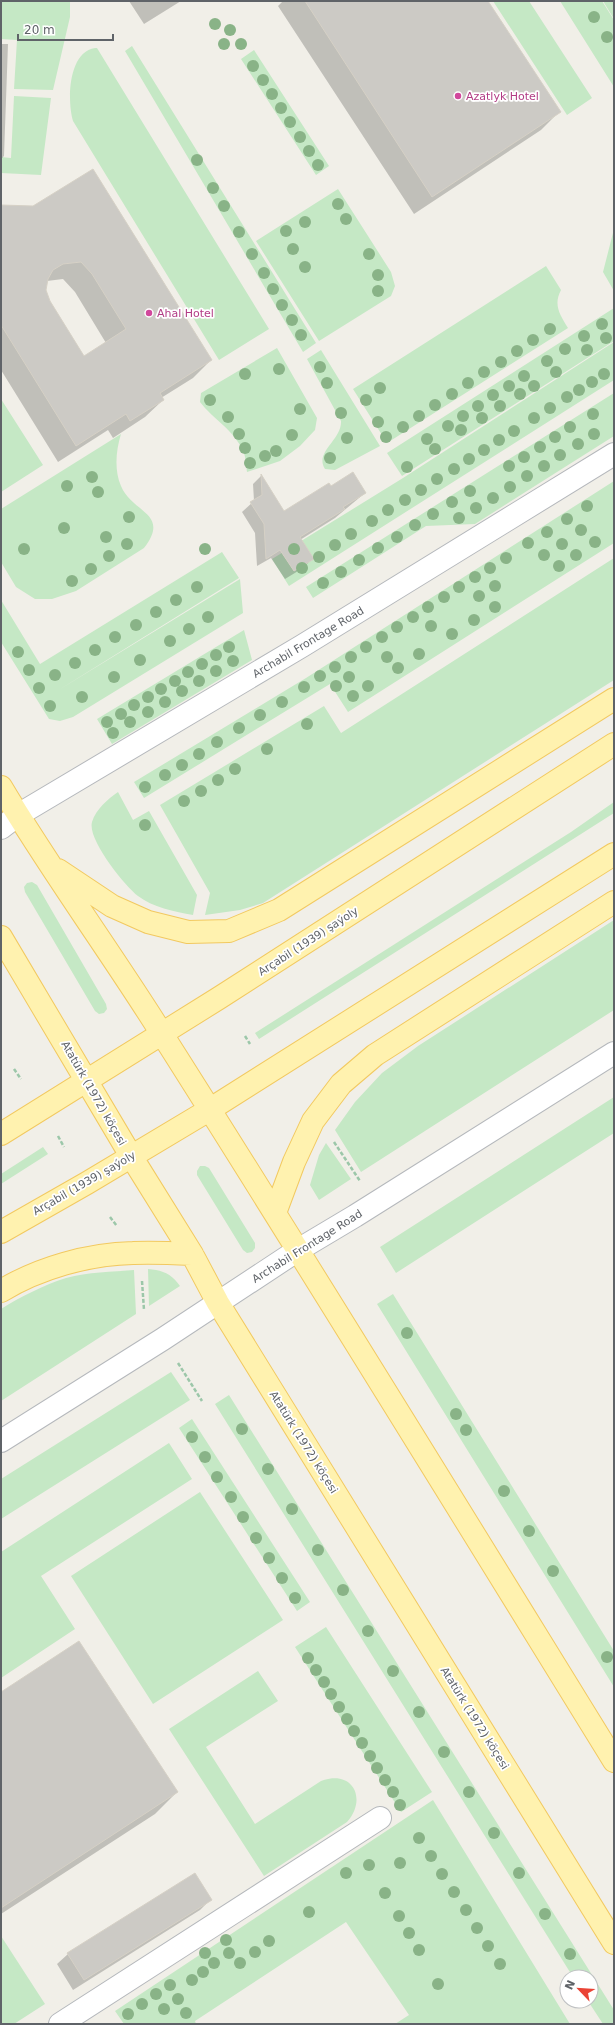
<svg xmlns="http://www.w3.org/2000/svg" width="615" height="2025" viewBox="0 0 615 2025" font-family="'DejaVu Sans',sans-serif">
  <style>
    .green { fill: #c5e8c5 }
    .shadow { fill: #0003; fill-rule: evenodd }
    .building { fill: #cccac5; stroke: #d6d1c6; fill-rule: evenodd }
    .lines { fill: none; stroke-linecap: round; stroke-linejoin: round }
    .minor-casing { stroke: #b5b8bc; stroke-width: 24 }
    .major-casing { stroke: #f2c960; stroke-width: 24 }
    .path { stroke: #9cc7a9; stroke-width: 2.5; stroke-dasharray: 4 2; stroke-linecap: butt }
    .minor { stroke: #fff; stroke-width: 22 }
    .major { stroke: #fff2af; stroke-width: 22 }
    .tree { fill: #89b387 }
    .hotel-dot { fill: #d1479c; stroke: #fff; stroke-width: 1.5 }
    .labels { text-anchor: middle; stroke-width: 3.5; stroke-linejoin: round; paint-order: stroke }
    .hotel-label { font-size: 11px; fill: #b23c85; stroke: #fff; text-anchor: start }
    .street-label { font-size: 11px; fill: #5f6368; stroke: #fff }
  </style>
  <rect width="100%" height="100%" fill="#f1efe8"/>
  <path class="green" d="M1 1H70V17L53 90 14 89 17 40 1 39Z
    M493 1H529L592 98 567 115Z
    M560 1H602L614 20V87Z
    M603 1H614V19Z
    M132 46 316 343 303 352 125 51Z
    M95 48H97L269 329 219 360 73 121C67 101 68 52 95 48Z
    M254 50 329 166 316 175 241 59Z
    M14 96 51 98 41 175 1 173V157L11 158Z
    M338 189 391 272 395 286 391 296 319 341 256 241Z
    M614 229V291L603 272Z
    M546 266 561 290C553 305 560 315 568 328L387 443 353 389Z
    M614 308V341L402 476 387 453Z
    M614 342V380L289 586 272 559 403 478Z
    M277 348 317 418 315 430 300 446 280 461 247 472C246 465 246 457 243 451 234 430 213 419 200 402L201 393Z
    M321 350 380 446 335 470 325 469C314 452 342 440 341 421L307 359Z
    M614 393V436L475 524 426 526 313 598 306 587Z
    M1 399 43 465 1 492Z
    M121 434C116 450 114 470 121 486 132 513 171 513 144 548L76 591 52 599H35L16 587 1 562V509Z
    M614 481V543L348 712 330 684 144 798 134 782 306 678Z
    M222 552 239 578 57 691 240 579 243 613 73 717 60 721 49 719 1 642V600L40 664Z
    M614 558V680L263 903 240 910 205 915 210 893 160 805 324 706 341 733Z
    M244 630 252 660 112 744 97 719Z
    M118 792 133 820 149 811 197 895 193 915C175 912 152 907 138 896 125 886 87 839 92 822 96 809 108 799 118 792Z
    M614 802V813L259 1039 255 1033 571 832Z
    M32 882 37 885 106 1004 107 1009 104 1013 99 1014 95 1011 25 892 24 887 27 883Z
    M614 920V1010L361 1172 335 1130 355 1102 382 1073 418 1046Z
    M614 1097V1133L396 1273 380 1247Z
    M326 1143 351 1179 319 1200 310 1185 319 1155Z
    M43 1147 48 1154 1 1184V1174Z
    M200 1166H205L209 1168 255 1243V1248L252 1252 247 1253 243 1250 197 1175V1171Z
    M148 1269C162 1270 172 1274 180 1286L149 1306Z
    M134 1270 136 1314 1 1401V1309C20 1297 44 1285 66 1278 88 1272 112 1272 134 1270Z
    M393 1294 614 1651V1687L377 1304Z
    M171 1372 190 1400 1 1519V1479Z
    M229 1395 614 2010V2024H603L588 2001H591V1977H573L215 1404Z
    M192 1419 310 1602 297 1611 179 1428Z
    M169 1443 192 1479 41 1576 75 1629 1 1678V1552Z
    M200 1492 283 1620 153 1704 71 1576Z
    M326 1627 432 1792 401 1812 295 1647Z
    M258 1671 278 1701 206 1747 255 1824 321 1781C352 1769 368 1798 347 1822L264 1876 169 1729Z
    M433 1800 570 2024H395L409 2015 346 1922 195 2021 196 2024H124L115 2011Z
    M1 1936 45 2004 14 2024H1Z"/>
  <path class="shadow" d="M129 1H181L144 24Z
    M283 1H487L559 112 541 130 414 214 278 6Z
    M1 44H8L4 156 1 159Z
    M1 206 34 207 211 360 193 378 161 398 163 400 145 417 113 438 108 430 58 462 1 370ZM63 279 75 292 106 343 84 357 49 301 45 290 47 281Z
    M261 476 284 512 331 488 365 493 335 518 300 540 312 559 303 568 285 579 271 558 257 566 255 533 242 512 254 501 253 484Z
    M1 1693 177 1792 155 1814 1 1914Z
    M211 1899 200 1910 73 1990 57 1964 68 1954Z"/>
  <path class="building" d="M305 1H488L561 112 432 197Z
    M93 169 212 360 160 393 164 400 130 421 126 414 76 446 1 325V205L33 206ZM81 262 92 274 126 329 84 356 50 301 46 290 48 279 53 270 63 264Z
    M353 472 366 493 343 507 345 509 300 537 314 559 294 571 280 550 266 559 264 524 250 502 262 495 261 474 284 511 329 483 331 486Z
    M79 1641 178 1792 1 1908V1692Z
    M195 1873 212 1900 84 1980 67 1953Z"/>
  <g class="lines">
    <g class="minor-casing">
      <path id="minor" d="M1 828 18 815 302 646 614 454
        M1 1441 163 1339 298 1250 355 1216 614 1053
        M60 2024 380 1818"/>
    </g>
    <g class="major-casing">
      <path id="major" d="M1 787C51 871 110 951 162 1034 315 1275 464 1518 614 1761
        M58 870 112 906 148 922 188 932 229 931 279 910 614 699
        M1 937 131 1156 192 1254 218 1303 614 1943
        M1 1134 219 998 614 744
        M275 1213 294 1162 313 1121 341 1084 375 1055 614 902
        M1 1232 87 1183 209 1110 614 854
        M1 1291C39 1268 88 1254 133 1253 152 1252 172 1253 192 1254"/>
    </g>
    <path class="path" d="M245 1036 250 1044
      M14 1069 21 1079
      M58 1136 64 1147
      M334 1142 360 1181
      M110 1217 117 1226
      M142 1281 144 1310
      M178 1363 202 1401"/>
    <use href="#minor" class="minor"/>
    <use href="#major" class="major"/>
  </g>
  <g class="tree">
    <circle cx="594" cy="17" r="6"/>
    <circle cx="215" cy="24" r="6"/>
    <circle cx="230" cy="30" r="6"/>
    <circle cx="607" cy="37" r="6"/>
    <circle cx="224" cy="44" r="6"/>
    <circle cx="241" cy="44" r="6"/>
    <circle cx="253" cy="66" r="6"/>
    <circle cx="263" cy="80" r="6"/>
    <circle cx="272" cy="94" r="6"/>
    <circle cx="281" cy="108" r="6"/>
    <circle cx="290" cy="122" r="6"/>
    <circle cx="300" cy="137" r="6"/>
    <circle cx="309" cy="151" r="6"/>
    <circle cx="197" cy="160" r="6"/>
    <circle cx="318" cy="165" r="6"/>
    <circle cx="213" cy="188" r="6"/>
    <circle cx="338" cy="204" r="6"/>
    <circle cx="224" cy="206" r="6"/>
    <circle cx="346" cy="219" r="6"/>
    <circle cx="305" cy="222" r="6"/>
    <circle cx="286" cy="231" r="6"/>
    <circle cx="239" cy="232" r="6"/>
    <circle cx="293" cy="249" r="6"/>
    <circle cx="252" cy="254" r="6"/>
    <circle cx="369" cy="254" r="6"/>
    <circle cx="305" cy="267" r="6"/>
    <circle cx="264" cy="273" r="6"/>
    <circle cx="378" cy="275" r="6"/>
    <circle cx="273" cy="289" r="6"/>
    <circle cx="378" cy="291" r="6"/>
    <circle cx="282" cy="305" r="6"/>
    <circle cx="292" cy="320" r="6"/>
    <circle cx="602" cy="324" r="6"/>
    <circle cx="550" cy="329" r="6"/>
    <circle cx="301" cy="335" r="6"/>
    <circle cx="584" cy="336" r="6"/>
    <circle cx="606" cy="338" r="6"/>
    <circle cx="533" cy="340" r="6"/>
    <circle cx="565" cy="349" r="6"/>
    <circle cx="587" cy="350" r="6"/>
    <circle cx="517" cy="351" r="6"/>
    <circle cx="547" cy="361" r="6"/>
    <circle cx="501" cy="362" r="6"/>
    <circle cx="320" cy="367" r="6"/>
    <circle cx="279" cy="369" r="6"/>
    <circle cx="484" cy="372" r="6"/>
    <circle cx="556" cy="372" r="6"/>
    <circle cx="245" cy="374" r="6"/>
    <circle cx="604" cy="374" r="6"/>
    <circle cx="524" cy="376" r="6"/>
    <circle cx="592" cy="382" r="6"/>
    <circle cx="327" cy="383" r="6"/>
    <circle cx="468" cy="383" r="6"/>
    <circle cx="509" cy="386" r="6"/>
    <circle cx="534" cy="386" r="6"/>
    <circle cx="380" cy="388" r="6"/>
    <circle cx="579" cy="390" r="6"/>
    <circle cx="452" cy="394" r="6"/>
    <circle cx="520" cy="394" r="6"/>
    <circle cx="493" cy="395" r="6"/>
    <circle cx="567" cy="397" r="6"/>
    <circle cx="210" cy="400" r="6"/>
    <circle cx="366" cy="400" r="6"/>
    <circle cx="435" cy="405" r="6"/>
    <circle cx="478" cy="406" r="6"/>
    <circle cx="500" cy="406" r="6"/>
    <circle cx="550" cy="408" r="6"/>
    <circle cx="300" cy="409" r="6"/>
    <circle cx="341" cy="413" r="6"/>
    <circle cx="593" cy="414" r="6"/>
    <circle cx="419" cy="416" r="6"/>
    <circle cx="463" cy="416" r="6"/>
    <circle cx="228" cy="417" r="6"/>
    <circle cx="482" cy="418" r="6"/>
    <circle cx="534" cy="418" r="6"/>
    <circle cx="378" cy="422" r="6"/>
    <circle cx="448" cy="426" r="6"/>
    <circle cx="403" cy="427" r="6"/>
    <circle cx="570" cy="427" r="6"/>
    <circle cx="461" cy="430" r="6"/>
    <circle cx="514" cy="431" r="6"/>
    <circle cx="239" cy="434" r="6"/>
    <circle cx="594" cy="434" r="6"/>
    <circle cx="292" cy="435" r="6"/>
    <circle cx="386" cy="437" r="6"/>
    <circle cx="555" cy="437" r="6"/>
    <circle cx="347" cy="438" r="6"/>
    <circle cx="427" cy="439" r="6"/>
    <circle cx="499" cy="440" r="6"/>
    <circle cx="578" cy="444" r="6"/>
    <circle cx="540" cy="447" r="6"/>
    <circle cx="245" cy="448" r="6"/>
    <circle cx="435" cy="449" r="6"/>
    <circle cx="484" cy="450" r="6"/>
    <circle cx="276" cy="451" r="6"/>
    <circle cx="560" cy="455" r="6"/>
    <circle cx="265" cy="456" r="6"/>
    <circle cx="524" cy="457" r="6"/>
    <circle cx="330" cy="458" r="6"/>
    <circle cx="469" cy="459" r="6"/>
    <circle cx="250" cy="463" r="6"/>
    <circle cx="509" cy="466" r="6"/>
    <circle cx="544" cy="466" r="6"/>
    <circle cx="407" cy="467" r="6"/>
    <circle cx="454" cy="469" r="6"/>
    <circle cx="527" cy="476" r="6"/>
    <circle cx="92" cy="477" r="6"/>
    <circle cx="437" cy="479" r="6"/>
    <circle cx="67" cy="486" r="6"/>
    <circle cx="510" cy="487" r="6"/>
    <circle cx="421" cy="490" r="6"/>
    <circle cx="470" cy="491" r="6"/>
    <circle cx="98" cy="492" r="6"/>
    <circle cx="493" cy="498" r="6"/>
    <circle cx="405" cy="500" r="6"/>
    <circle cx="452" cy="502" r="6"/>
    <circle cx="587" cy="506" r="6"/>
    <circle cx="476" cy="508" r="6"/>
    <circle cx="388" cy="510" r="6"/>
    <circle cx="433" cy="514" r="6"/>
    <circle cx="129" cy="517" r="6"/>
    <circle cx="459" cy="518" r="6"/>
    <circle cx="567" cy="519" r="6"/>
    <circle cx="372" cy="521" r="6"/>
    <circle cx="415" cy="525" r="6"/>
    <circle cx="64" cy="528" r="6"/>
    <circle cx="581" cy="530" r="6"/>
    <circle cx="547" cy="532" r="6"/>
    <circle cx="351" cy="534" r="6"/>
    <circle cx="106" cy="537" r="6"/>
    <circle cx="397" cy="537" r="6"/>
    <circle cx="595" cy="542" r="6"/>
    <circle cx="528" cy="543" r="6"/>
    <circle cx="127" cy="544" r="6"/>
    <circle cx="562" cy="544" r="6"/>
    <circle cx="335" cy="545" r="6"/>
    <circle cx="378" cy="548" r="6"/>
    <circle cx="24" cy="549" r="6"/>
    <circle cx="205" cy="549" r="6"/>
    <circle cx="294" cy="549" r="6"/>
    <circle cx="544" cy="555" r="6"/>
    <circle cx="576" cy="555" r="6"/>
    <circle cx="109" cy="556" r="6"/>
    <circle cx="319" cy="557" r="6"/>
    <circle cx="506" cy="558" r="6"/>
    <circle cx="359" cy="560" r="6"/>
    <circle cx="559" cy="566" r="6"/>
    <circle cx="302" cy="568" r="6"/>
    <circle cx="490" cy="568" r="6"/>
    <circle cx="91" cy="569" r="6"/>
    <circle cx="341" cy="572" r="6"/>
    <circle cx="475" cy="577" r="6"/>
    <circle cx="72" cy="581" r="6"/>
    <circle cx="323" cy="583" r="6"/>
    <circle cx="495" cy="586" r="6"/>
    <circle cx="197" cy="587" r="6"/>
    <circle cx="459" cy="587" r="6"/>
    <circle cx="479" cy="596" r="6"/>
    <circle cx="444" cy="597" r="6"/>
    <circle cx="176" cy="600" r="6"/>
    <circle cx="428" cy="607" r="6"/>
    <circle cx="495" cy="607" r="6"/>
    <circle cx="156" cy="612" r="6"/>
    <circle cx="208" cy="617" r="6"/>
    <circle cx="413" cy="617" r="6"/>
    <circle cx="474" cy="620" r="6"/>
    <circle cx="136" cy="625" r="6"/>
    <circle cx="431" cy="626" r="6"/>
    <circle cx="397" cy="627" r="6"/>
    <circle cx="189" cy="629" r="6"/>
    <circle cx="452" cy="634" r="6"/>
    <circle cx="115" cy="637" r="6"/>
    <circle cx="382" cy="637" r="6"/>
    <circle cx="170" cy="641" r="6"/>
    <circle cx="229" cy="647" r="6"/>
    <circle cx="366" cy="647" r="6"/>
    <circle cx="95" cy="650" r="6"/>
    <circle cx="18" cy="652" r="6"/>
    <circle cx="419" cy="654" r="6"/>
    <circle cx="216" cy="655" r="6"/>
    <circle cx="351" cy="657" r="6"/>
    <circle cx="387" cy="657" r="6"/>
    <circle cx="140" cy="660" r="6"/>
    <circle cx="233" cy="661" r="6"/>
    <circle cx="75" cy="663" r="6"/>
    <circle cx="202" cy="664" r="6"/>
    <circle cx="335" cy="667" r="6"/>
    <circle cx="398" cy="668" r="6"/>
    <circle cx="29" cy="670" r="6"/>
    <circle cx="216" cy="671" r="6"/>
    <circle cx="188" cy="672" r="6"/>
    <circle cx="55" cy="675" r="6"/>
    <circle cx="320" cy="676" r="6"/>
    <circle cx="114" cy="677" r="6"/>
    <circle cx="349" cy="677" r="6"/>
    <circle cx="175" cy="681" r="6"/>
    <circle cx="199" cy="681" r="6"/>
    <circle cx="336" cy="686" r="6"/>
    <circle cx="368" cy="686" r="6"/>
    <circle cx="304" cy="687" r="6"/>
    <circle cx="39" cy="688" r="6"/>
    <circle cx="161" cy="689" r="6"/>
    <circle cx="182" cy="691" r="6"/>
    <circle cx="353" cy="696" r="6"/>
    <circle cx="82" cy="697" r="6"/>
    <circle cx="148" cy="697" r="6"/>
    <circle cx="165" cy="702" r="6"/>
    <circle cx="282" cy="702" r="6"/>
    <circle cx="134" cy="705" r="6"/>
    <circle cx="50" cy="706" r="6"/>
    <circle cx="148" cy="712" r="6"/>
    <circle cx="121" cy="714" r="6"/>
    <circle cx="260" cy="715" r="6"/>
    <circle cx="107" cy="722" r="6"/>
    <circle cx="130" cy="722" r="6"/>
    <circle cx="307" cy="724" r="6"/>
    <circle cx="239" cy="728" r="6"/>
    <circle cx="113" cy="733" r="6"/>
    <circle cx="217" cy="742" r="6"/>
    <circle cx="267" cy="749" r="6"/>
    <circle cx="199" cy="754" r="6"/>
    <circle cx="182" cy="765" r="6"/>
    <circle cx="235" cy="769" r="6"/>
    <circle cx="165" cy="775" r="6"/>
    <circle cx="218" cy="780" r="6"/>
    <circle cx="145" cy="787" r="6"/>
    <circle cx="201" cy="791" r="6"/>
    <circle cx="184" cy="801" r="6"/>
    <circle cx="145" cy="825" r="6"/>
    <circle cx="407" cy="1333" r="6"/>
    <circle cx="456" cy="1414" r="6"/>
    <circle cx="242" cy="1429" r="6"/>
    <circle cx="466" cy="1430" r="6"/>
    <circle cx="192" cy="1437" r="6"/>
    <circle cx="205" cy="1457" r="6"/>
    <circle cx="268" cy="1469" r="6"/>
    <circle cx="217" cy="1477" r="6"/>
    <circle cx="504" cy="1491" r="6"/>
    <circle cx="231" cy="1497" r="6"/>
    <circle cx="292" cy="1509" r="6"/>
    <circle cx="243" cy="1517" r="6"/>
    <circle cx="529" cy="1531" r="6"/>
    <circle cx="256" cy="1538" r="6"/>
    <circle cx="318" cy="1550" r="6"/>
    <circle cx="269" cy="1558" r="6"/>
    <circle cx="553" cy="1571" r="6"/>
    <circle cx="282" cy="1578" r="6"/>
    <circle cx="343" cy="1590" r="6"/>
    <circle cx="295" cy="1598" r="6"/>
    <circle cx="368" cy="1631" r="6"/>
    <circle cx="607" cy="1657" r="6"/>
    <circle cx="308" cy="1658" r="6"/>
    <circle cx="316" cy="1670" r="6"/>
    <circle cx="393" cy="1671" r="6"/>
    <circle cx="324" cy="1682" r="6"/>
    <circle cx="331" cy="1694" r="6"/>
    <circle cx="339" cy="1707" r="6"/>
    <circle cx="419" cy="1712" r="6"/>
    <circle cx="347" cy="1719" r="6"/>
    <circle cx="354" cy="1731" r="6"/>
    <circle cx="362" cy="1743" r="6"/>
    <circle cx="444" cy="1752" r="6"/>
    <circle cx="370" cy="1756" r="6"/>
    <circle cx="377" cy="1768" r="6"/>
    <circle cx="385" cy="1780" r="6"/>
    <circle cx="393" cy="1792" r="6"/>
    <circle cx="469" cy="1792" r="6"/>
    <circle cx="400" cy="1805" r="6"/>
    <circle cx="494" cy="1833" r="6"/>
    <circle cx="419" cy="1838" r="6"/>
    <circle cx="431" cy="1856" r="6"/>
    <circle cx="400" cy="1863" r="6"/>
    <circle cx="369" cy="1865" r="6"/>
    <circle cx="346" cy="1873" r="6"/>
    <circle cx="519" cy="1873" r="6"/>
    <circle cx="442" cy="1874" r="6"/>
    <circle cx="454" cy="1892" r="6"/>
    <circle cx="385" cy="1893" r="6"/>
    <circle cx="466" cy="1910" r="6"/>
    <circle cx="309" cy="1912" r="6"/>
    <circle cx="545" cy="1914" r="6"/>
    <circle cx="399" cy="1916" r="6"/>
    <circle cx="477" cy="1928" r="6"/>
    <circle cx="409" cy="1933" r="6"/>
    <circle cx="226" cy="1940" r="6"/>
    <circle cx="269" cy="1941" r="6"/>
    <circle cx="488" cy="1946" r="6"/>
    <circle cx="419" cy="1950" r="6"/>
    <circle cx="255" cy="1952" r="6"/>
    <circle cx="205" cy="1953" r="6"/>
    <circle cx="229" cy="1953" r="6"/>
    <circle cx="570" cy="1954" r="6"/>
    <circle cx="214" cy="1963" r="6"/>
    <circle cx="240" cy="1963" r="6"/>
    <circle cx="500" cy="1964" r="6"/>
    <circle cx="203" cy="1972" r="6"/>
    <circle cx="192" cy="1980" r="6"/>
    <circle cx="438" cy="1984" r="6"/>
    <circle cx="170" cy="1985" r="6"/>
    <circle cx="156" cy="1994" r="6"/>
    <circle cx="178" cy="1999" r="6"/>
    <circle cx="142" cy="2004" r="6"/>
    <circle cx="164" cy="2009" r="6"/>
    <circle cx="186" cy="2013" r="6"/>
    <circle cx="128" cy="2014" r="6"/>
  </g>
  <g class="hotel-dot">
    <circle cx="458" cy="96" r="4"/>
    <circle cx="149" cy="313" r="4"/>
  </g>
  <g class="labels">
    <g class="hotel-label">
      <text x="466" y="100">Azatlyk Hotel</text>
      <text x="157" y="317">Ahal Hotel</text>
    </g>
    <g class="street-label">
      <text transform="translate(308 642) rotate(-31)" y="4">Archabil Frontage Road</text>
      <text transform="translate(308 941) rotate(-33)" y="4">Arçabil (1939) şaýoly</text>
      <text transform="translate(94 1093) rotate(60)" y="4">Atatürk (1972) köçesi</text>
      <text transform="translate(84 1183) rotate(-30)" y="4">Arçabil (1939) şaýoly</text>
      <text transform="translate(307 1246) rotate(-32)" y="4">Archabil Frontage Road</text>
      <text transform="translate(304 1442) rotate(58)" y="4">Atatürk (1972) köçesi</text>
      <text transform="translate(475 1718) rotate(58)" y="4">Atatürk (1972) köçesi</text>
    </g>
  </g>
  <rect width="615" height="2025" fill="none" stroke="#5f6368" stroke-width="4"/>
  <g transform="translate(579 1989) rotate(295)"><circle r="19" fill="#ffffff" stroke="#bfc1c3"/>
  <path d="M0-3L7 15L0 10L-7 15Z" fill="#ea4335"/>
  <text y="-6" font-size="11" font-weight="bold" text-anchor="middle" fill="#5f6368">N</text>
  </g>
  <path d="M18 34v6h95v-6" fill="none" stroke="#5f6368" stroke-width="2"/>
  <text x="24" y="34" font-size="12" fill="#5f6368" stroke="#ffffff" stroke-width="3" paint-order="stroke">20 m</text>
</svg>
